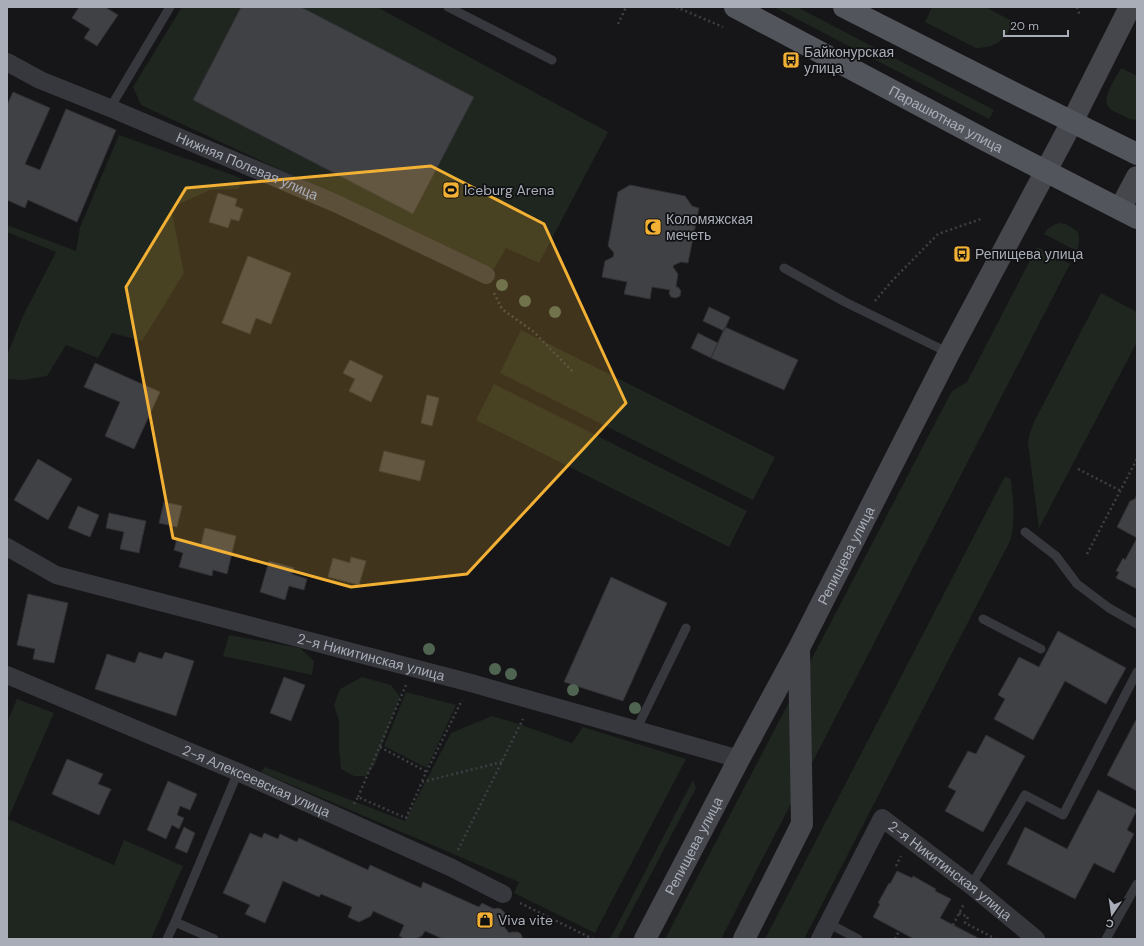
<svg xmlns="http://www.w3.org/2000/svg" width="1144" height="946" viewBox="0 0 1144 946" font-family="'DM Sans',sans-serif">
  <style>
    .green { fill: #1e261f }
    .building { fill: #404145; stroke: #303034 }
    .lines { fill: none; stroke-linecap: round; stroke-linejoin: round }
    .path { stroke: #3d3f44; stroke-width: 2.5; stroke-dasharray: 2 3; stroke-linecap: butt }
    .service { stroke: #37383d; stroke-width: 9 }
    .minor { stroke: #37383d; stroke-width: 18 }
    .secondary { stroke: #45474d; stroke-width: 22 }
    .primary { stroke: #53555c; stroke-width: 22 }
    .tree { fill: #506452 }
    .marked { fill: #f2b134; fill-opacity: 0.2; stroke: #f2b134; stroke-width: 3; stroke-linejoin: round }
    .labels { text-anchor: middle; stroke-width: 3.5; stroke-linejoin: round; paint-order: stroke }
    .poi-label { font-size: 14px; fill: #a8adb8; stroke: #111113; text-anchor: start }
    .street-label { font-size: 14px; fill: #a8adb8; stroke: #111113 }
  </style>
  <rect width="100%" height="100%" fill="#161618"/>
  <path class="green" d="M182 7H377L608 132 539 263 506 248 494 269 141 105 133 87Z
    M774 7H797L994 110 989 119Z
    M932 7H985L1014 22C1005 39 997 48 976 48L925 22Z
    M1121 68 1137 76V120C1130 120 1126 117 1120 114 1115 112 1110 110 1107 105 1103 96 1117 76 1121 68Z
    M119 135 241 178 239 189 210 190 171 208 184 273 142 341 112 333 98 358 66 345 47 376 23 380 7 379V356L22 318 56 252 7 232V225L76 251 80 227Z
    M1059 223 1066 224 1078 232C1080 239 1079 244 1077 251L1044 234C1048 228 1052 225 1059 223Z
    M1037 247 1070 264 721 939H665L952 391 967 382Z
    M1101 293 1137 312V342L1039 528 1028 443 1030 433 1034 422Z
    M521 330 775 457 753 500 500 373Z
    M494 384 747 511 729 547 476 420Z
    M1006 477 1009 478 1011 480C1013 501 1016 520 1010 541L804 939H765L1004 478Z
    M229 635 300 648 314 661 312 675 223 656Z
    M362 677 391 685 400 697 375 764 366 776H354L341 769 339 748V721L334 705 340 689Z
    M406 692 456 705 427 768 384 746Z
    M17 699 54 713 8 819 114 865 124 840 183 866 151 939H7V723Z
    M492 716 516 723 572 743 583 727 686 759 595 933 514 893 519 882 261 772 265 767 405 821 451 733Z
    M693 780 696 788 617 939H610Z"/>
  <path class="building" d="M79 7H105L118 15 97 46 84 38 90 29 72 18Z
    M241 7H301L474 97 413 214 193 100Z
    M13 92 50 108 25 164 40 170 66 109 116 130 77 222 28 200 25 208 7 200V105Z
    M630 185 685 196 692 206 699 208 688 263 681 262 674 265 673 267 678 274 676 287H678L681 291 680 296 676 298 671 297 669 293 670 290 652 287 650 299 624 294 627 282 602 277 605 261 613 257 614 253 608 246 618 192Z
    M218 193 237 199 235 206 243 209 239 221 231 219 228 228 209 222Z
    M248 256 291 273 271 324 256 318 250 334 222 323Z
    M709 307 730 317 724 331 703 321Z
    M725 327 798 360 784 390 711 358Z
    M698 333 718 343 711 358 691 348Z
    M350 360 383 376 371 402 349 391 355 379 343 373Z
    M95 363 160 392 134 449 105 436 120 402 84 387Z
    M427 395 439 398 432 426 421 423Z
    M384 451 425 461 420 481 379 471Z
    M38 459 72 479 48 520 14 500Z
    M1137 494V589L1116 578 1119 572 1116 571 1123 558 1125 560 1137 538 1117 527 1130 501 1135 499Z
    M164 502 182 506 177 527 159 523Z
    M78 506 99 515 90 537 68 528Z
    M109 513 146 521 139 553 120 549 124 532 106 528Z
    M205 528 236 536 227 574 213 570 212 576 179 567 183 553 174 550 177 538 201 545Z
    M351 557 366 561 359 585 328 577 333 558 350 563Z
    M269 561 294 568 292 574 307 579 304 590 289 586 285 600 260 592Z
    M611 577 667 603 623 701 564 682Z
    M28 594 68 603 54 663 33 659 35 649 17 645Z
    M1058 631 1126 668 1106 704 1065 681 1033 740 994 719 1005 699 998 695 1019 657 1039 667Z
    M139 652 162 659 165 652 194 661 176 716 95 689 107 654 135 663Z
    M284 677 305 685 291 721 270 713Z
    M1137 718V791L1107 775Z
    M986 735 1025 756 983 832 945 811 956 791 948 787 968 751 976 754Z
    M67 759 103 774 98 784 111 789 99 815 52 794Z
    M168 781 197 794 190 810 180 806 177 815 184 818 179 829 172 825 166 839 147 830Z
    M1098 790 1137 810 1127 830 1134 834 1114 873 1094 863 1075 899 1007 864 1025 827 1067 849Z
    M184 827 195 833 187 853 175 848Z
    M250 833 262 838 264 833 278 839 280 834 297 842 299 838 368 870 370 865 421 888 423 882 479 907 482 903 494 909 497 908 501 909 506 914 507 917 506 921 503 925 509 933 511 932H518L521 934 523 939H443L425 931 422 936 415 939H405L399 936 404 925 373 911 371 916 359 922 348 917 352 907 321 894 319 897 283 881 265 923 245 914 250 905 223 893Z
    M897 871 912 878 913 876 936 889 935 891 951 899 940 918 980 939H914L873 917 880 904 878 903 889 883 890 884Z"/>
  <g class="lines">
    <path class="path" d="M676 7 723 27
      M1077 7 1080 16
      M618 24 626 7
      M494 293 502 309 534 332 573 372
      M875 301 891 282 938 234 981 219
      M1078 469 1121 491
      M1087 554 1137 459
      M380 747 427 772
      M422 781 462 700
      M358 797 406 685
      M354 804 358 797 406 818 422 782 502 762
      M458 850 523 719
      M896 866 901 856
      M520 903 593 939
      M959 913 968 917 965 923 996 939
      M953 925 964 904
      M895 939 899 931"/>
    <path class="service" d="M448 7 552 60
      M110 108 170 7
      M784 268 845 302 949 353
      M1025 532 1056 556 1077 584 1109 608 1137 624
      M983 619 1041 649
      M636 730 686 628
      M971 886 1025 795 1063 815 1137 672
      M828 923 858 939
      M167 939 175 922
      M214 939 175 922 238 772
      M1106 939 1137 884"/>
    <g class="minor">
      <path id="s1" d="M7 62 40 80 110 108 335 203 486 275"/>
      <path id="s2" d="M7 547 56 575 471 683 739 759"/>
      <path id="s3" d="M7 675 238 772 450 867 503 894"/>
      <path id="s4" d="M820 939 882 818 973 887 1036 939"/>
    </g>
    <g class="secondary">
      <path d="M1120 209 1137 177"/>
      <path id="s5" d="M645 939 739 759 799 648 949 353 1072 122 1130 7"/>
      <path d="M744 939 802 824 799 649"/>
    </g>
    <g class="primary">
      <path id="s6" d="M735 7 987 141 1137 218"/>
      <path d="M844 7 1014 93 1137 154"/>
    </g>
  </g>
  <g class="tree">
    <circle cx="502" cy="285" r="6"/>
    <circle cx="525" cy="301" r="6"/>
    <circle cx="555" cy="312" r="6"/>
    <circle cx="429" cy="649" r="6"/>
    <circle cx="495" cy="669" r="6"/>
    <circle cx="511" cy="674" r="6"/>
    <circle cx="573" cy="690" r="6"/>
    <circle cx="635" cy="708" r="6"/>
  </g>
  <path class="marked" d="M431 166 544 224 626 403 467 574 351 587 173 538 126 287 186 188Z"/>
  <defs>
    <g id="bus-square" transform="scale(0.9)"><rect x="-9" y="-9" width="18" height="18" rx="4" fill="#f2b134" stroke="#111113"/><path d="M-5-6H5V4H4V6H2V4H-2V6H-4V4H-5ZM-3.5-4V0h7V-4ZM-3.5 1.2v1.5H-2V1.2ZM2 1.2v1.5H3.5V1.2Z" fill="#111"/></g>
    <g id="stadium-square" transform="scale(0.9)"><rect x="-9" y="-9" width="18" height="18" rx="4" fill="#f2b134" stroke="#111113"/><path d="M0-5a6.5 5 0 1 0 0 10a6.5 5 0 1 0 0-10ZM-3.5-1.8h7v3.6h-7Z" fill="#111"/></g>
    <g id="mosque-square" transform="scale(0.9)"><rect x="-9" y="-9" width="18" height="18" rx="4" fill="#f2b134" stroke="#111113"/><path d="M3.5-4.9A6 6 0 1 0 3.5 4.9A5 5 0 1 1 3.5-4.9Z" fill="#111"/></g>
    <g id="shop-square" transform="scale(0.9)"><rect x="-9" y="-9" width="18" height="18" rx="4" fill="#f2b134" stroke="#111113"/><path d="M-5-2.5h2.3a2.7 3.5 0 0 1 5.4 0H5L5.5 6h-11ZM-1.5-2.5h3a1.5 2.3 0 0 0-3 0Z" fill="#111"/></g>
  </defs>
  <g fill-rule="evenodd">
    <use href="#bus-square" x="791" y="60"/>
    <use href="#stadium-square" x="451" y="190"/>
    <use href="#mosque-square" x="653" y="227"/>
    <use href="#bus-square" x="962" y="254"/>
    <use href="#shop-square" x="485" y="920"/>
  </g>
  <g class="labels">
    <g class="poi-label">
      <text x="804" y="57">Байконурская<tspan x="804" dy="16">улица</tspan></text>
      <text x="464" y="195">Iceburg Arena</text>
      <text x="666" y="224">Коломяжская<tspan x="666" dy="16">мечеть</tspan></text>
      <text x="975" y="259">Репищева улица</text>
      <text x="498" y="925">Viva vite</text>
    </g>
    <g class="street-label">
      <text dy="5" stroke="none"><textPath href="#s6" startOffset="239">Парашютная улица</textPath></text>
      <text dy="5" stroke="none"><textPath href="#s1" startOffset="262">Нижняя Полевая улица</textPath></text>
      <text dy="5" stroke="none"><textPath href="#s5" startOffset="433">Репищева улица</textPath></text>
      <text dy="5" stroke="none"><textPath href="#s2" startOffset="382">2-я Никитинская улица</textPath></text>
      <text dy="5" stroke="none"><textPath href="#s3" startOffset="271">2-я Алексеевская улица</textPath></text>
      <text dy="5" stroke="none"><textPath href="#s5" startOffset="105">Репищева улица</textPath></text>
      <text dy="5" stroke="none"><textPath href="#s4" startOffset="222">2-я Никитинская улица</textPath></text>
    </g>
  </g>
  <rect width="1144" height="946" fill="none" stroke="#a8adb8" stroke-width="16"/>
  <g transform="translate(1112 914) rotate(193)" stroke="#111113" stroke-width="3" paint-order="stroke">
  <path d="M0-3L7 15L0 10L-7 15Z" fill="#a8adb8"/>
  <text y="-6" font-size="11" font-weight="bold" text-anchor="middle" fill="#a8adb8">С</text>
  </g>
  <path d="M1004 30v6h64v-6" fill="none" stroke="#a8adb8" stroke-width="2"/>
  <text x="1010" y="30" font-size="12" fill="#a8adb8" stroke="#111113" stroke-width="3" paint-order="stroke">20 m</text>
</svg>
